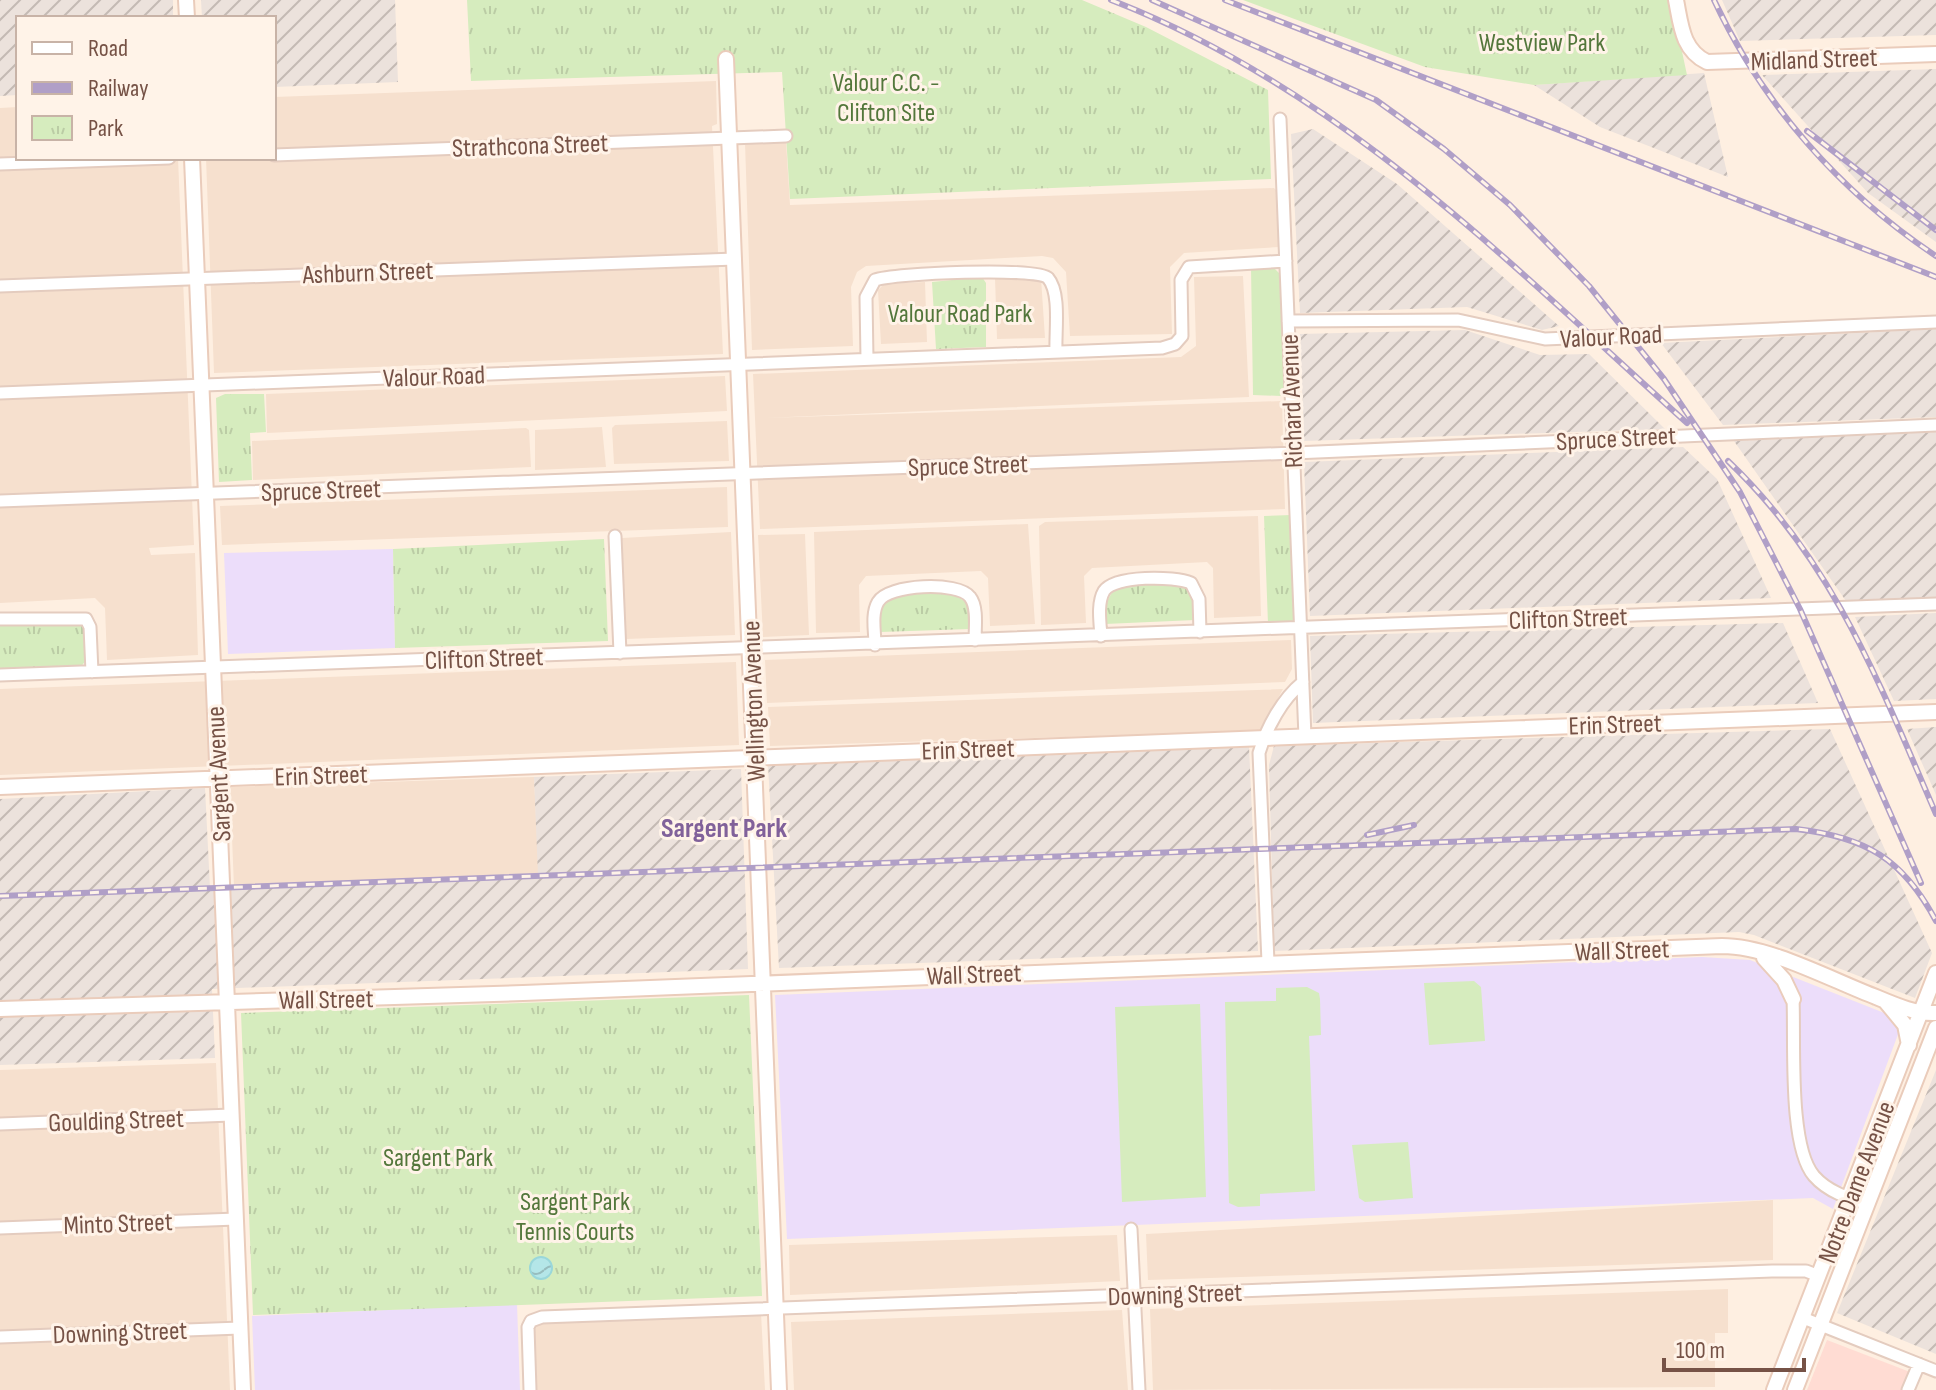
<svg xmlns="http://www.w3.org/2000/svg" width="1936" height="1390" viewBox="0 0 1936 1390" font-family="'Sofia Sans Condensed',sans-serif">
  <style>
    .residential { fill: #f6e0ce }
    .commercial { fill: #ffdcd3 }
    .industrial { fill: url(#industrial-furrows) }
    .education { fill: #ecddfa }
    .grass { fill: #d6ecbe }
    .park { fill: url(#park-tufts) }
    .water { fill: url(#water-waves); stroke: #9ad7da; stroke-width: 2 }
    .lines { fill: none; stroke-linecap: round; stroke-linejoin: round }
    .street-casing { stroke: #e4ccbf; stroke-width: 15 }
    .secondary-casing { stroke: #eaccbb; stroke-width: 18 }
    .street { stroke: #fff; stroke-width: 11 }
    .secondary { stroke: #fff; stroke-width: 14 }
    .rail-casing { stroke: #b09fc7; stroke-width: 6 }
    .rail { stroke: #fff3e8; stroke-width: 3; stroke-dasharray: 9; stroke-linecap: butt }
    .labels { text-anchor: middle; stroke-width: 6; stroke-linejoin: round; paint-order: stroke }
    .park-label { font-size: 26px; fill: #53773b; stroke: #fff3e8 }
    .street-label { font-size: 26px; fill: #765246; stroke: #fff3e8 }
    .neighbourhood-label { font-size: 28px; font-weight: bold; fill: #81619a; stroke: #fff3e8 }
  </style>
  <defs>
    <pattern id="industrial-furrows" width="10" height="10" patternUnits="userSpaceOnUse" patternTransform="scale(2)"><rect width="10" height="10" fill="#ece2dc"/><path d="M-1 1l2-2M0 10L10 0M9 11l2-2" fill="none" stroke="#c4bab4"/></pattern>
    <pattern id="park-tufts" width="24" height="20" patternUnits="userSpaceOnUse" patternTransform="scale(2)"><rect width="24" height="20" fill="#d6ecbe"/><path d="M3 7l-1-3M5 7V3M7 7l1-3M15 17l-1-3M17 17v-4M19 17l1-3" fill="none" stroke="#bbcca5"/></pattern>
    <pattern id="water-waves" width="16" height="10" patternUnits="userSpaceOnUse" patternTransform="scale(2)"><rect width="16" height="10" fill="#b4e6e8"/><path d="M0 5q4-4 8 0t8 0" fill="none" stroke="#97bdbe"/></pattern>
  </defs>
  <rect width="100%" height="100%" fill="#feefe1"/>
  <path class="residential" d="M716 81 717 124 712 126 723 354 214 373 206 158H274V97Z
    M18 107V158H178L194 545 149 548 151 555 195 553 198 655 107 660 105 608 95 598 0 603V108Z
    M786 142 790 205 1274 188 1277 191 1279 247 1184 253 1170 267 1172 334 1070 336 1066 272 1053 258 1042 256 866 266 857 272 851 287 853 346 752 350 745 143Z
    M1036 276 1041 278 1045 338 997 339 995 278Z
    M1243 276 1249 397 765 418 1282 401 1285 509 760 529 753 374 1181 357 1196 346 1194 277Z
    M925 282 927 342 881 344 878 290 884 284Z
    M725 376 727 411 267 433 266 394Z
    M727 421 729 461 614 464 612 428 615 425Z
    M602 427 606 467 535 470V430Z
    M526 428 529 430 531 467 253 480 252 441Z
    M727 487 728 527 222 545 220 506Z
    M1258 516 1261 616 1214 618 1213 568 1207 562 1092 568 1084 576 1086 623 1041 625 1039 526 1045 522Z
    M1028 524 1035 624 990 626 988 578 981 571 866 576 859 585 860 632 816 633 814 532Z
    M731 532 735 635 626 639 622 538Z
    M805 534 809 635 763 637 758 535Z
    M1291 640 1292 669 1285 682 767 703 765 660Z
    M736 662 739 745 0 775V689Z
    M1283 689 1260 731 770 746 768 707Z
    M534 777 539 876 234 887 230 787Z
    M216 1063 230 1390H0V1070Z
    M1773 1200V1260L1148 1280 1146 1234Z
    M1117 1235 1120 1281 790 1295 789 1245Z
    M1728 1289V1333H1715V1387L1153 1390 1150 1309Z
    M1122 1310 1128 1390H794L791 1322Z
    M761 1313 765 1390H531L533 1322Z"/>
  <path class="commercial" d="M1827 1340 1910 1372 1903 1390H1807Z"/>
  <path class="industrial" d="M0 0H173V18H18V95L0 96Z
    M201 0H395L398 82 274 87V18H202Z
    M1722 0H1936V35L1740 41Z
    M1936 69V242L1868 193 1762 75Z
    M1704 73 1728 177 1600 127 1534 85Z
    M1313 129 1397 184 1559 326 1542 330 1467 307 1300 313 1291 134Z
    M1936 329V417L1723 425 1661 343Z
    M1465 330 1540 355 1589 354 1665 429 1304 441 1300 334Z
    M1936 432V598L1846 601 1734 441Z
    M1683 447 1717 479 1771 598 1310 616 1304 462Z
    M1936 613V699L1894 701 1855 617Z
    M1783 623 1818 703 1313 723 1310 636Z
    M1936 727V795L1907 729Z
    M1830 729 1932 953 1915 998 1754 935 1739 932 1274 951 1269 765 1274 746Z
    M1249 746 1258 951 779 968 768 764Z
    M741 769 748 969 212 989 215 1058 0 1065V799L205 788 210 888 538 876 534 777Z
    M1936 1070V1354L1837 1313Z"/>
  <path class="education" d="M393 549 395 648 228 654 224 553Z
    M1702 957 1750 960 1892 1016 1900 1029 1833 1209 1813 1198 787 1239 775 995Z
    M517 1304 520 1390H255L252 1316Z"/>
  <path class="grass" d="M1251 267H1273L1280 274 1285 392 1281 396 1253 395Z
    M1474 981 1481 987 1485 1041 1429 1045 1424 983Z
    M1307 987 1319 993 1320 999 1321 1035 1309 1036 1315 1191 1260 1194V1206L1238 1207 1229 1203 1225 1002 1276 1001V988Z
    M1200 1004 1206 1197 1122 1202 1115 1007Z
    M1408 1142 1413 1198 1365 1202 1359 1198 1352 1145Z"/>
  <path class="park" d="M467 0H1082L1146 27 1268 90 1271 179 790 199 782 72 471 81Z
    M1243 0H1671L1687 75 1534 85 1425 67Z
    M982 277 986 283V347L936 349 932 282Z
    M225 394H264L266 432 250 433 252 480 219 482 216 398Z
    M1291 515 1295 623 1268 624 1264 516Z
    M604 539 608 641 395 648 393 549Z
    M1175 583 1191 591 1195 620 1105 624C1103 573 1137 584 1175 583Z
    M951 592 967 603 970 629 880 632 881 604 900 593Z
    M81 623 86 628 87 659 79 669 0 672V624Z
    M749 995 762 1296 253 1315 241 1013Z"/>
  <path class="water" d="M530 1268a11 11 0 1 1 22 0a11 11 0 1 1-22 0Z"/>
  <g class="lines">
    <g class="street-casing">
      <path id="street" d="M1280 119 1305 737
        M274 155 786 136
        M0 164 169 158
        M0 286 735 259
        M1288 321 1458 320 1545 339 1936 322
        M867 359 866 297 875 280C893 273 1038 267 1048 278 1061 293 1055 332 1056 352
        M0 393 1162 348 1175 344 1182 336 1181 280 1189 267 1286 261
        M0 501 1294 453 1936 425
        M615 536 620 653
        M0 619H86L90 627 92 672
        M1101 636C1100 622 1097 603 1104 591 1115 575 1174 576 1191 583L1199 599 1200 632
        M875 645C875 632 871 614 878 602 888 584 958 581 970 597 978 607 975 628 975 640
        M0 675 1936 604
        M1268 962 1259 753C1267 727 1282 699 1303 682
        M1793 999C1795 1041 1788 1146 1814 1176 1828 1192 1848 1198 1868 1204
        M0 1124 231 1115
        M0 1228 236 1219
        M1131 1229 1139 1390
        M1803 1318 1936 1371
        M0 1337 240 1328
        M530 1390 528 1327 531 1321 542 1317 1772 1271H1806L1819 1276
        M1908 1390 1919 1364"/>
    </g>
    <g class="secondary-casing">
      <path id="secondary" d="M186 0 187 18
        M1676 0C1681 25 1682 50 1707 62L1936 54
        M726 59 779 1390
        M192 158 243 1390
        M0 787 1936 712
        M1764 958 1784 980 1793 999
        M1886 1002 1905 1025 1909 1045
        M0 1009 523 993 1722 946C1770 946 1831 980 1876 997 1895 1005 1915 1014 1936 1013
        M1774 1390 1936 973
        M1795 1390 1936 1028"/>
    </g>
    <use href="#street" class="street"/>
    <use href="#secondary" class="secondary"/>
    <g class="rail-casing">
      <path id="rail" d="M1111 0C1339 88 1509 263 1687 423
        M1152 0 1376 100 1444 149 1510 205 1589 286 1664 379 1740 492 1800 609 1921 883
        M1225 0 1936 277
        M1714 0C1763 105 1840 192 1936 256
        M1807 131 1936 230
        M1728 461C1834 562 1879 683 1936 814
        M1367 835 1414 825
        M0 896 1796 829C1866 837 1903 859 1936 921"/>
    </g>
    <use href="#rail" class="rail"/>
  </g>
  <g class="labels">
    <g class="park-label">
      <text x="1542" y="51">Westview Park</text>
      <text x="886" y="91">Valour C.C. -<tspan x="886" dy="30">Clifton Site</tspan></text>
      <text x="960" y="322">Valour Road Park</text>
      <text x="438" y="1166">Sargent Park</text>
      <text x="575" y="1210">Sargent Park<tspan x="575" dy="30">Tennis Courts</tspan></text>
    </g>
    <g class="street-label">
      <text transform="translate(1814 59) rotate(-2)" y="9">Midland Street</text>
      <text transform="translate(530 145) rotate(-2)" y="9">Strathcona Street</text>
      <text transform="translate(368 272) rotate(-2)" y="9">Ashburn Street</text>
      <text transform="translate(1611 336) rotate(-3)" y="9">Valour Road</text>
      <text transform="translate(434 376) rotate(-2)" y="9">Valour Road</text>
      <text transform="translate(1291 401) rotate(-92)" y="9">Richard Avenue</text>
      <text transform="translate(1616 438) rotate(-3)" y="9">Spruce Street</text>
      <text transform="translate(968 465) rotate(-2)" y="9">Spruce Street</text>
      <text transform="translate(321 490) rotate(-2)" y="9">Spruce Street</text>
      <text transform="translate(1568 618) rotate(-2)" y="9">Clifton Street</text>
      <text transform="translate(484 658) rotate(-2)" y="9">Clifton Street</text>
      <text transform="translate(753 701) rotate(-92)" y="9">Wellington Avenue</text>
      <text transform="translate(1615 724) rotate(-2)" y="9">Erin Street</text>
      <text transform="translate(968 749) rotate(-2)" y="9">Erin Street</text>
      <text transform="translate(218 774) rotate(-93)" y="9">Sargent Avenue</text>
      <text transform="translate(321 775) rotate(-2)" y="9">Erin Street</text>
      <text transform="translate(1622 950) rotate(-2)" y="9">Wall Street</text>
      <text transform="translate(974 974) rotate(-2)" y="9">Wall Street</text>
      <text transform="translate(326 999) rotate(-1)" y="9">Wall Street</text>
      <text transform="translate(116 1120) rotate(-2)" y="9">Goulding Street</text>
      <text transform="translate(1856 1182) rotate(-69)" y="9">Notre Dame Avenue</text>
      <text transform="translate(118 1223) rotate(-2)" y="9">Minto Street</text>
      <text transform="translate(1175 1294) rotate(-2)" y="9">Downing Street</text>
      <text transform="translate(120 1332) rotate(-2)" y="9">Downing Street</text>
    </g>
    <g class="neighbourhood-label">
      <text x="724" y="837">Sargent Park</text>
    </g>
  </g>
  <rect x="16" y="16" width="260" height="144" fill="#fff3e8" stroke="#c8b3a7" stroke-width="2"/>
  <rect x="32" y="42" width="40" height="12" fill="#ffffff" stroke="#c8b3a7" stroke-width="2"/>
  <text x="88" y="56" font-size="24" fill="#765246">Road</text>
  <rect x="32" y="82" width="40" height="12" fill="#b09fc7" stroke="#c8b3a7" stroke-width="2"/>
  <text x="88" y="96" font-size="24" fill="#765246">Railway</text>
  <rect x="32" y="116" width="40" height="24" fill="url(#park-tufts)" stroke="#c8b3a7" stroke-width="2"/>
  <text x="88" y="136" font-size="24" fill="#765246">Park</text>
  <path d="M1664 1358v12h140v-12" fill="none" stroke="#765246" stroke-width="4"/>
  <text x="1676" y="1358" font-size="24" fill="#765246" stroke="#fff3e8" stroke-width="6" paint-order="stroke">100 m</text>
</svg>
